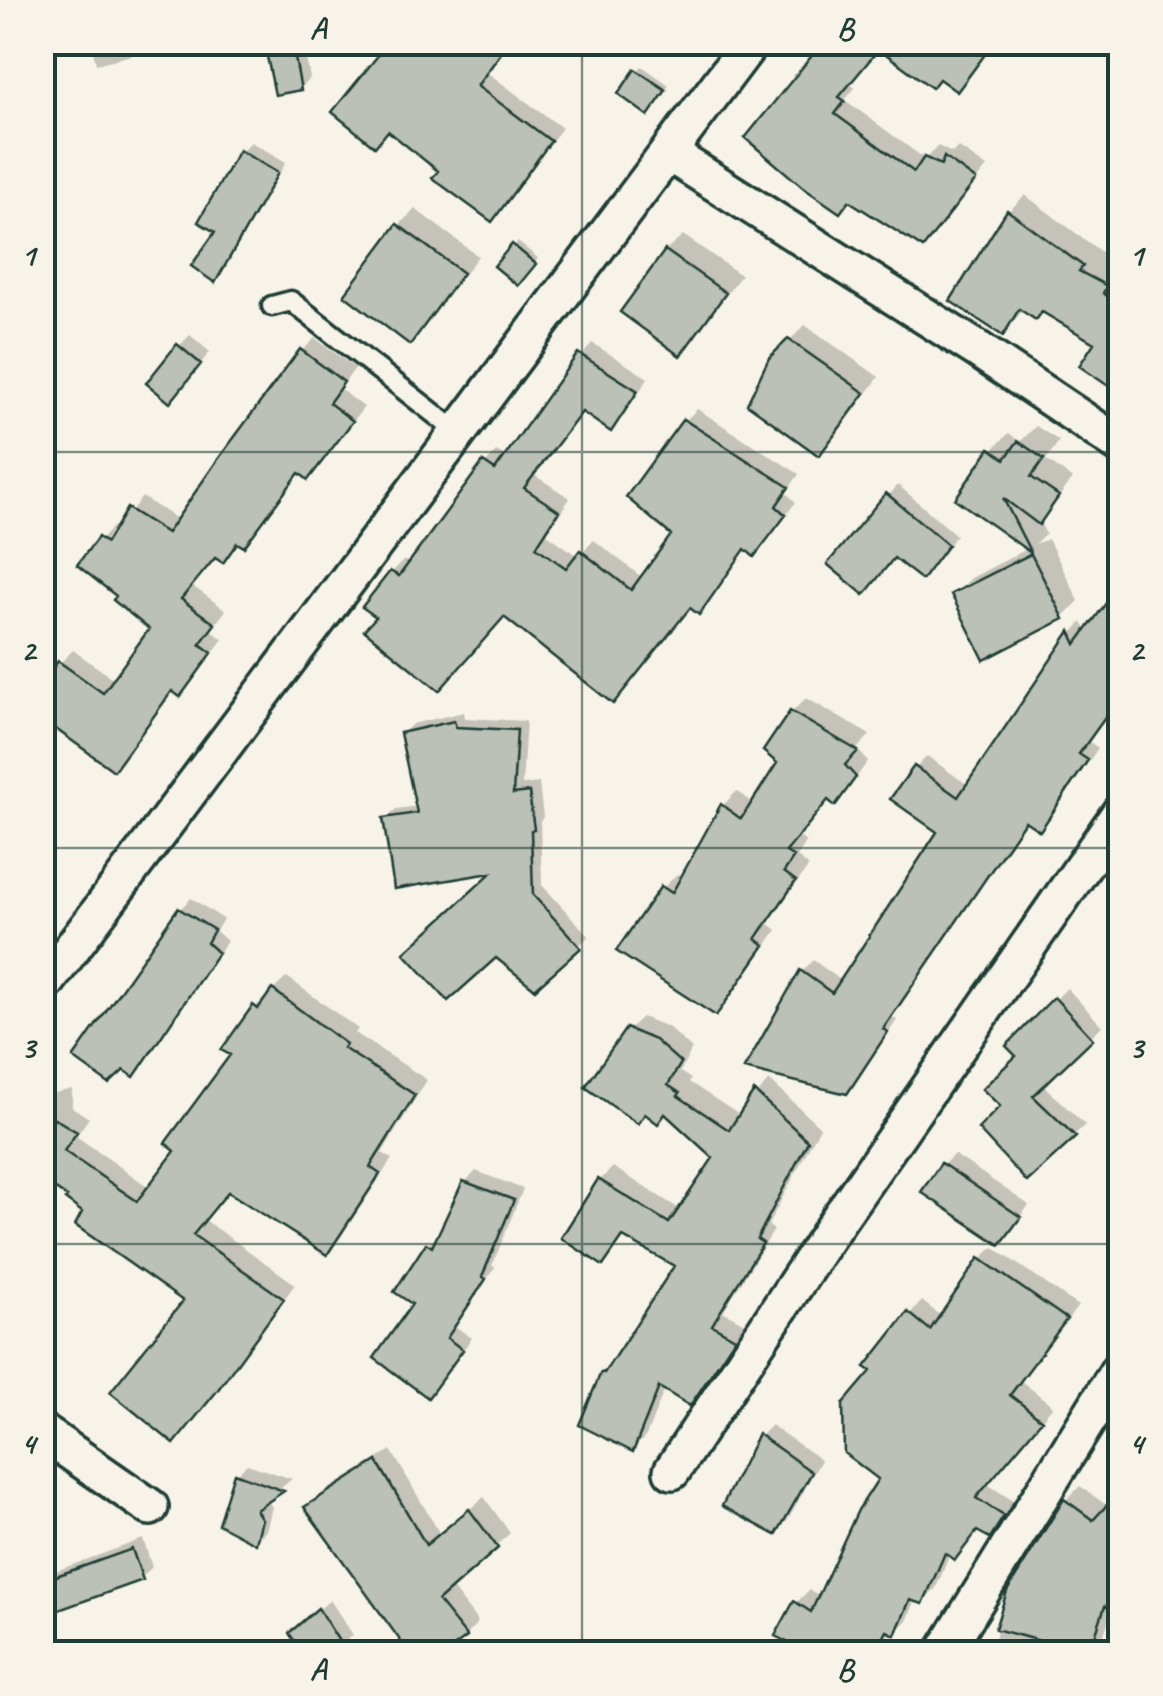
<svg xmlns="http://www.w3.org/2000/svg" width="1163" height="1696" viewBox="0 0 1163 1696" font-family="Caveat,sans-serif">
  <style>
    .shadow { fill: #0003 }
    .building { fill: #bbc1b6; stroke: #1f3d34; stroke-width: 2.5 }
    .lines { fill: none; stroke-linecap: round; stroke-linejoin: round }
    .service-casing { stroke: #1f3d34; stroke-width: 25 }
    .minor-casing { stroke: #1f3d34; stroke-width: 42 }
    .service { stroke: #f7f3e8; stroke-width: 18 }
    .minor { stroke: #f7f3e8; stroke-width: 35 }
    .grid { fill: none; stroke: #1f3d34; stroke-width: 2.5; stroke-opacity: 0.55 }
    .neatline { fill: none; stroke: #1f3d34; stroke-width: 4 }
    .grid-label { font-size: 32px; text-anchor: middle; font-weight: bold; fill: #1f3d34 }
  </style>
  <rect width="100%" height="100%" fill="#f7f3e8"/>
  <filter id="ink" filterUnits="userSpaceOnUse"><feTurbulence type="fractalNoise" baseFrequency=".01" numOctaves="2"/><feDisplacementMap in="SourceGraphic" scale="20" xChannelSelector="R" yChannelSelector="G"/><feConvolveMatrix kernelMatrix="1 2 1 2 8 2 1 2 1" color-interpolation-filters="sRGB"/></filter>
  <g filter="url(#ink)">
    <path class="shadow" d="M91 42H139L141 49 136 54 96 64Z
      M258 42H309L303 44 310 78 300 88 267 45 258 46Z
      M392 42H510L488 73 562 128 491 219 441 171Z
      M827 42H994L957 89 880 47 850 83 855 88 845 100 925 159 938 146 952 153 958 147 987 167 923 245 851 199 840 210Z
      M642 66 669 85 653 108 637 71Z
      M1120 105V124L1112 114Z
      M251 142 286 162 224 270 215 280 219 232 241 152Z
      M1025 195 1120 266 1119 390 1097 343 1043 310 1024 309 1003 333 954 300 1009 211Z
      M415 209 478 256 426 325 410 341 348 294 399 225Z
      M683 235 741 275 696 336 680 353 666 251Z
      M518 242 538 258 523 278 514 246Z
      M805 325 879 377 834 438 819 453 771 359Z
      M190 335 210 352 180 389 179 346Z
      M315 338 355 368 340 389 364 407 321 464 308 477 301 471 257 531 244 544 239 541 222 560 216 555 191 585 226 610 211 630 223 639 192 681 180 694 174 690 114 768 60 663 73 650 115 680 152 629 120 596 80 564 113 526 117 529 142 497 179 520 302 351Z
      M592 343 648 378 623 417 611 429 584 410 534 475 570 498 547 534 578 556 594 540 643 578 675 535 685 421 697 409 799 474 786 493 796 502 766 541 754 553 747 548 699 612 691 606 379 617 392 572 404 560 411 565 485 464 497 451 506 457Z
      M1036 426 1059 441 1046 460 1073 479 1039 521 1046 534 1035 544 1048 539 1079 601 1063 617 954 595 971 578 1029 548 958 499 992 450 1009 433 1020 442Z
      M898 485 956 535 932 567 922 577 895 556 830 563Z
      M1120 550V584L1105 572Z
      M1120 588V697L1088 741 1098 748 1051 817 1039 828 1027 819 892 1016 897 1020 858 1079 847 1091 802 972 813 960 842 981 940 832 916 768 927 756 968 785 1072 633 1082 622 1088 633Z
      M806 698 870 735 857 749 868 761 849 788 834 802 830 798 799 837 806 842 797 857 809 866 768 923 777 930 730 998 716 1013 663 888 677 874 683 877 723 805 737 791 754 804 780 762 792 712Z
      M464 712 465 718 526 721 522 785 539 783 543 817 540 821 542 885 589 936 535 986 498 869 386 818 396 809 418 806 402 734 412 724Z
      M191 898 223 919 216 931 227 941 144 1063 134 1074 180 909Z
      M287 977 358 1029 355 1033 427 1080 382 1153 392 1159 340 1238 327 1252 229 1190 205 1220 295 1284 230 1374 187 1427 186 1301 42 1176V1096L72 1089V1107L89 1118 76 1136 150 1188 179 1150 234 1055 255 1007Z
      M1067 988 1102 1026 1042 1084 1085 1125 1074 1135 1004 1106 1019 1056 1009 1046Z
      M642 1017 668 1027 692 1049 680 1072 691 1079 689 1082 741 1116 769 1080 820 1127 768 1225 774 1230 723 1311 746 1324 702 1389 689 1402 665 1388 646 1436 633 1449 603 1373 677 1265 626 1236 603 1263 600 1180 613 1167 681 1210 716 1158 628 1030Z
      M954 1154 1029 1205 1011 1230 943 1165Z
      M476 1171 523 1189 492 1266 495 1267 456 1327 472 1338 428 1395 415 1303 428 1245 439 1234 465 1182Z
      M993 1247 1078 1306 1021 1381 1053 1406 987 1484 1015 1502 989 1535 978 1529 950 1554 936 1588 923 1601 916 1599 908 1619 895 1632 891 1630 878 1654H784L796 1603 809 1590 820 1597 881 1478 874 1371 910 1314 922 1301 942 1317 980 1260Z
      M771 1425 821 1460 787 1521 776 1532 760 1436Z
      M391 1450 440 1534 484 1497 510 1533 451 1587 478 1622 465 1636 308 1507 321 1494Z
      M247 1464 292 1479 267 1499 272 1507 266 1531 255 1541 236 1474Z
      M1080 1486 1109 1507 1120 1495V1612L1113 1608 1103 1637 1085 1654H990L1009 1592 1066 1500Z
      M143 1539 152 1567 141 1578 42 1594V1581L50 1573Z
      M330 1600 353 1635 331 1654H294L301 1646 303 1623Z"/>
    <path class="building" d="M264 42H292L301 90 275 95Z
      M389 42H509L477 86 551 141 492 222 432 178 438 171 388 131 375 147 332 112Z
      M823 42H971L986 53 957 92 939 79 932 88 879 49 839 97 845 101 835 114 914 172 924 157 941 165 944 157 976 180 923 248 849 201 840 213 805 189 745 138Z
      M635 69 666 90 648 116 618 94Z
      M239 150 278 173 215 283 191 266 215 232 198 222Z
      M1007 210 1083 266 1079 271 1107 286 1103 293 1119 304 1120 301V394L1079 366 1094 343 1042 312 1036 320 1019 309 1003 336 950 301Z
      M397 224 463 273 410 345 344 295Z
      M512 244 536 264 518 286 494 266Z
      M665 250 726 293 680 356 620 312Z
      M788 339 865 393 819 456 747 404 769 358Z
      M177 344 201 364 170 403 146 383Z
      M300 349 344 382 329 403 353 421 308 480 299 473 244 547 237 543 223 563 215 558 181 599 215 624 200 644 212 653 180 697 172 691 114 771 42 719V683L58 661 103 693 149 629 113 600 116 596 77 565 98 537 106 543 127 508 167 533 216 462Z
      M578 353 638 391 611 432 582 412 524 488 559 511 536 547 566 568 580 550 631 590 671 535 626 497 683 419 789 487 776 506 786 515 754 557 745 549 699 615 690 608 613 704 504 617 439 691 364 630 376 617 362 607 390 571 399 576 483 462 495 470Z
      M1018 441 1044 459 1031 477 1059 496 1039 525 1003 498 1031 553 955 499 990 448 1005 459Z
      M886 493 948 545 922 580 894 558 864 595 827 564Z
      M1031 554 1064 619 984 660 951 594Z
      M1120 584V697L1079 754 1088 760 1040 831 1025 821 883 1029 888 1032 847 1094 744 1069 800 970 832 993 937 832 890 799 914 766 958 797 1070 631 1076 644Z
      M790 711 858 751 845 765 856 777 835 806 828 800 786 852 794 857 784 872 796 881 756 939 765 945 716 1016 616 951 661 886 672 893 721 804 741 819 777 763 763 751Z
      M454 721 456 727 517 730 513 794 529 792 534 829 531 830 533 895 581 948 535 989 496 958 448 1001 404 953 491 873 394 889 383 818 417 813 400 733Z
      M178 908 214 930 207 943 218 953 134 1077 124 1070 109 1084 73 1058Z
      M272 989 346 1044 343 1048 415 1095 370 1167 380 1174 327 1255 228 1192 193 1235 284 1299 217 1391 174 1444 110 1392 183 1301 75 1225 82 1212 65 1199 67 1197 44 1181 42 1184V1111L77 1132 64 1151 137 1201 175 1151 165 1143 230 1055 221 1050 253 1005 258 1009Z
      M1054 997 1093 1039 1033 1096 1076 1137 1027 1182 978 1129 1000 1106 982 1089 1016 1056 1006 1046Z
      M626 1028 655 1040 681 1063 668 1085 680 1093 678 1096 729 1130 754 1091 808 1141 757 1239 763 1243 712 1325 735 1338 690 1406 659 1387 633 1452 579 1425 601 1372 604 1373 674 1266 623 1237 603 1266 561 1238 598 1179 669 1223 713 1158 665 1114 658 1124 645 1114 638 1124 585 1087Z
      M941 1163 1021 1217 1000 1245 921 1192Z
      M463 1181 514 1200 482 1277 486 1279 447 1338 463 1350 428 1398 374 1358 412 1304 394 1292 426 1243 432 1247Z
      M979 1258 1067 1319 1010 1395 1042 1420 976 1498 1004 1516 990 1538 977 1531 955 1560 945 1553 923 1604 910 1600 895 1635 887 1631 874 1654H782L787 1642 775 1636 794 1601 811 1612 858 1510 878 1479 844 1453 843 1404 871 1371 865 1367 908 1312 930 1330Z
      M758 1434 812 1472 776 1535 722 1506Z
      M377 1461 426 1545 469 1509 498 1548 438 1601 467 1637 444 1654H410L304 1507Z
      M234 1473 284 1491 256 1510 262 1519 256 1544 218 1524Z
      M1120 1491V1615L1105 1606 1089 1654 995 1629 1007 1591 1064 1499 1093 1520Z
      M132 1549 143 1580 42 1616V1581Z
      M318 1608 347 1654H303L289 1633Z"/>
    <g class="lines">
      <g class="service-casing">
        <path id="service" d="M272 306 291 301 460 434"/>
      </g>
      <g class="minor-casing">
        <path id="minor" d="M670 154 977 349 1120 445
          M42 988 751 42
          M42 1432 150 1507
          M672 1471 838 1220 1120 813
          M943 1654 1120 1368"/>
      </g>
      <use href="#service" class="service"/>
      <use href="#minor" class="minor"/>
    </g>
  </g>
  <path class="grid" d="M582 42V1654M42 452H1120M42 848H1120M42 1244H1120"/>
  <rect width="1163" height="1696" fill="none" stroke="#f7f3e8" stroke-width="110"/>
  <rect x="55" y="55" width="1053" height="1586" class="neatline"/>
  <g class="grid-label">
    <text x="318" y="39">A</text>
    <text x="845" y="39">B</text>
    <text x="28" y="265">1</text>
    <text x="1136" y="265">1</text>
    <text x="28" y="661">2</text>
    <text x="1136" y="661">2</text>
    <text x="28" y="1058">3</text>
    <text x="1136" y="1058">3</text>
    <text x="28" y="1454">4</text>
    <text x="1136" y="1454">4</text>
    <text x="318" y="1680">A</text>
    <text x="845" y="1680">B</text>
  </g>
</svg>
